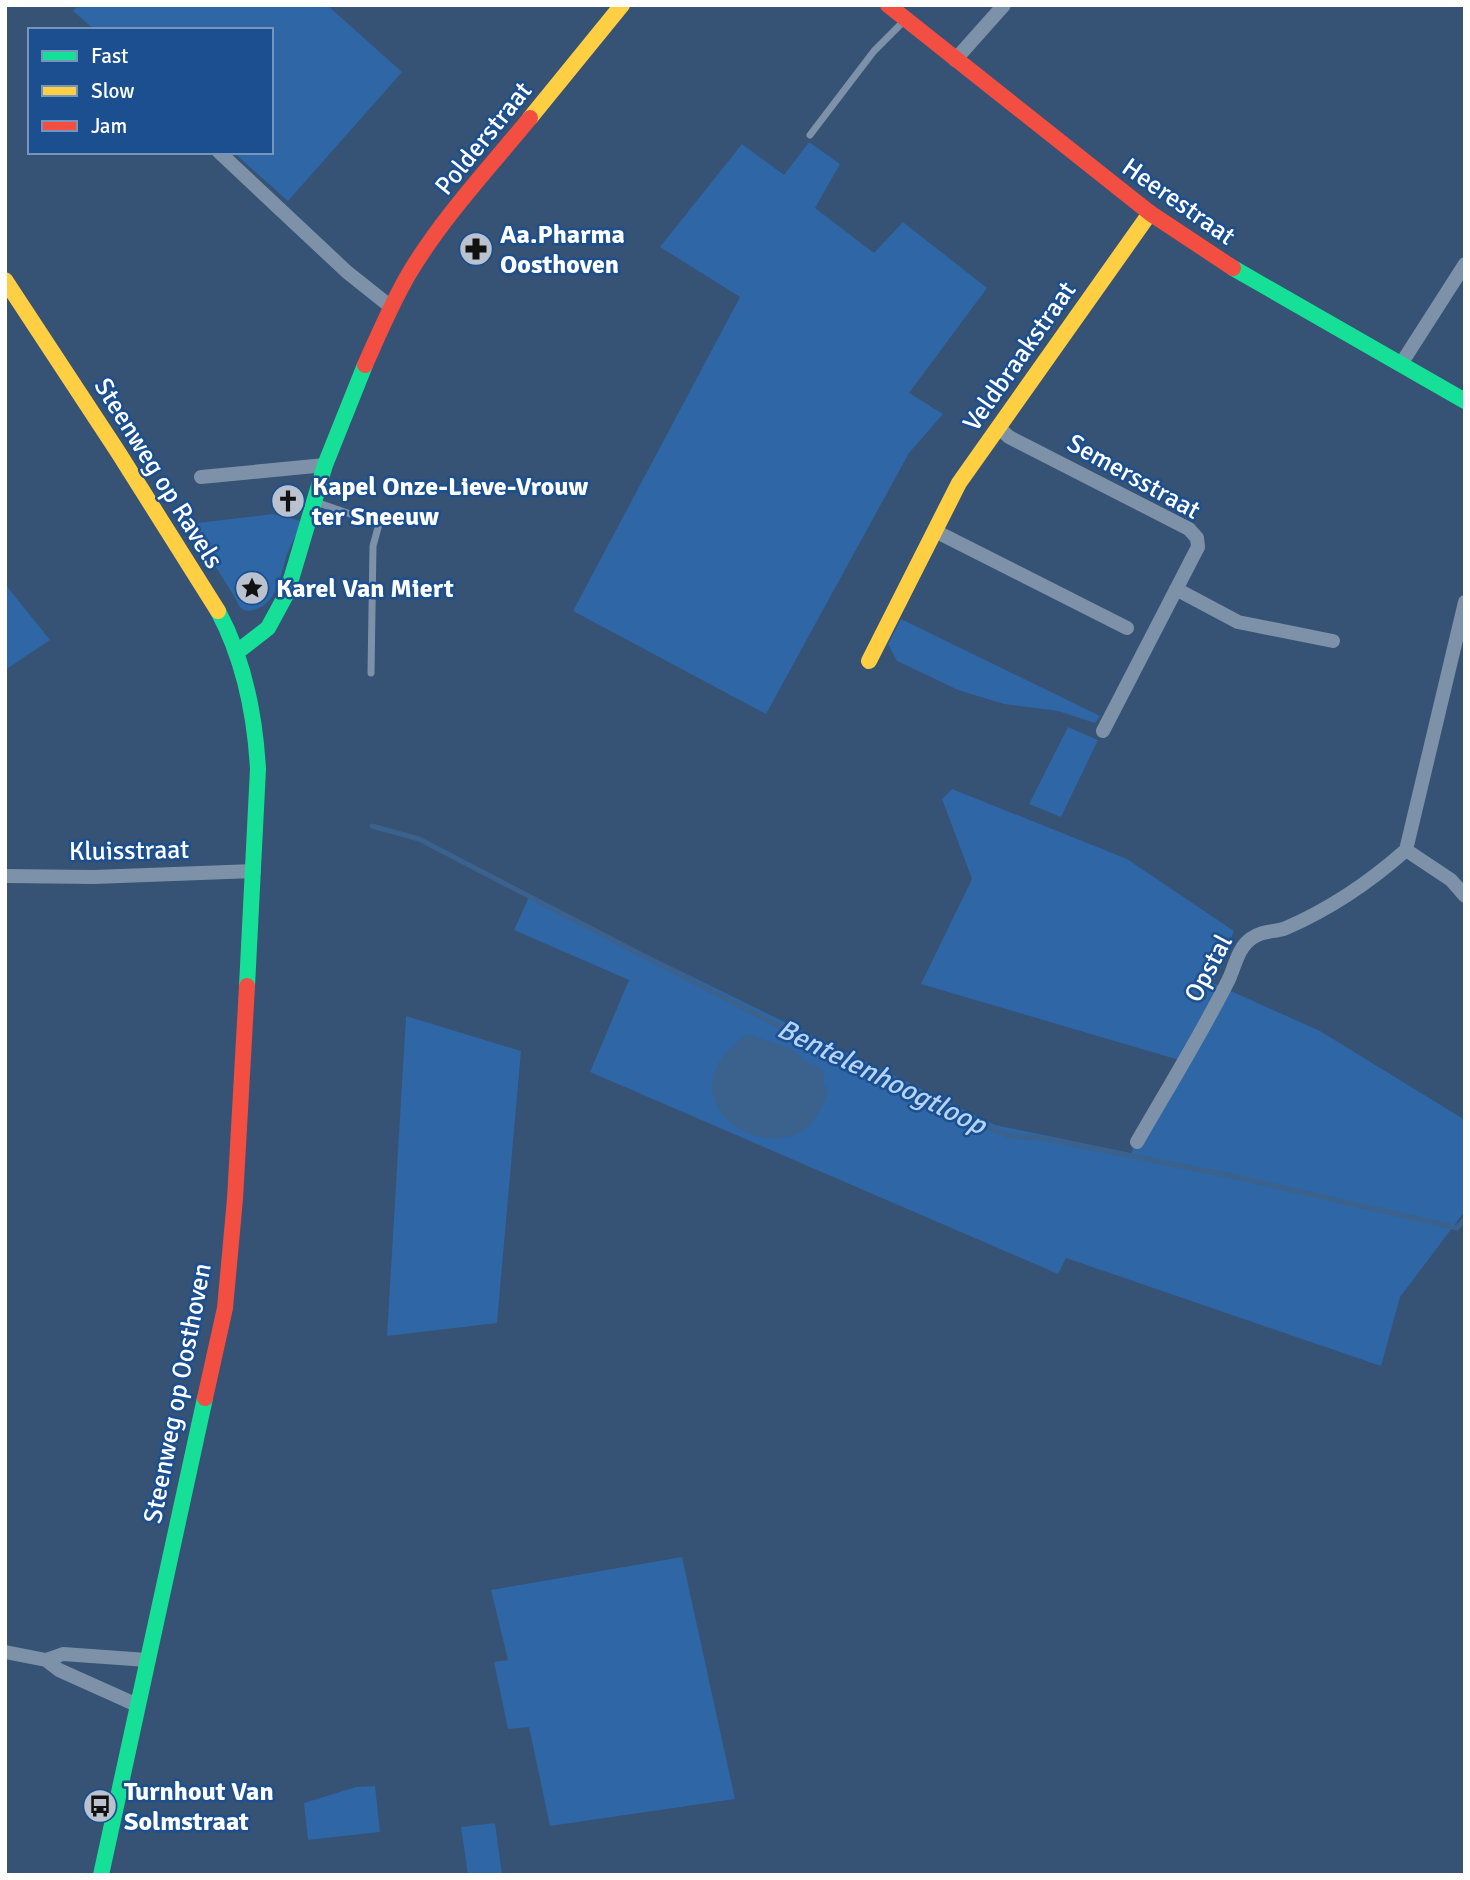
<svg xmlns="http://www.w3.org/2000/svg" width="1470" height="1880" viewBox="0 0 1470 1880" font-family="Signika,sans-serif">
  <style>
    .green { fill: #2f66a5 }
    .water { fill: #3b618d }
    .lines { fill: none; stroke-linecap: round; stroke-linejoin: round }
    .stream { stroke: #3b618d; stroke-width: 5 }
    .lane { stroke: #7d92a8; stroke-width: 7 }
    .street { stroke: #7d92a8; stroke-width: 14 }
    .fast { stroke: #16e098; stroke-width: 16 }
    .slow { stroke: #ffcf43; stroke-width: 16 }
    .jam { stroke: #f24e42; stroke-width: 16 }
    .labels { text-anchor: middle; stroke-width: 5; stroke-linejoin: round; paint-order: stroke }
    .street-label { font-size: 26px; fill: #fff; stroke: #1b4f8f }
    .poi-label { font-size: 26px; font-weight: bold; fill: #fff; stroke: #1b4f8f; text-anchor: start }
    .water-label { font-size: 28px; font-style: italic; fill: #b5d3f5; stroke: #1b4f8f }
  </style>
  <rect width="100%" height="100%" fill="#365274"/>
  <path class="green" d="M78 5H327L402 72 288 201 233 152H271V30H95L73 11Z
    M809 142 840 164 815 208 874 253 903 222 987 288 909 393 943 414 909 453 766 714 573 611 740 297 660 247 742 144 784 175Z
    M272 514 301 521C299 532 292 541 288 552 280 572 279 604 253 610 240 613 239 605 234 596L189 524Z
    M5 584 50 640 5 670Z
    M901 619 1100 716 1095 723 1058 711 1004 704 958 690 897 661 888 644Z
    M1068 727 1098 740 1061 817 1029 804Z
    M952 789 1127 859 1234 931 1213 983 1320 1031 1465 1120V1211L1400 1297 1381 1366 1066 1258 1058 1274 590 1072 629 980 514 930 529 897 995 1125 1131 1153 1179 1060 921 984 972 879 942 799Z
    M406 1016 521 1051 497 1323 387 1336Z
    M682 1557 735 1799 550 1826 529 1727 508 1729 494 1662 508 1660 491 1590Z
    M375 1786 380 1832 308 1840 304 1803 356 1787Z
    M495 1823 502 1875H468L461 1827Z"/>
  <path class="water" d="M748 1034 789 1048 810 1064 819 1067 824 1073 823 1085 827 1087C829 1096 823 1104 819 1112 783 1181 649 1101 748 1034Z"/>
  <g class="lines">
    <path class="stream" d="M372 826 419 839 917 1098 1010 1136 1042 1138 1236 1177 1457 1228 1465 1219"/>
    <path class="lane" d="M810 135 874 51 905 20
      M316 502 379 524 373 546 371 673"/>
    <path class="street" d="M955 60 1004 5
      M219 152 347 272 391 307
      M1401 364 1465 264
      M999 428 1009 437 1189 529 1197 538 1198 547 1103 731
      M201 477 325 465
      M935 531 1127 628
      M1176 589 1238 622 1333 641
      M1465 602 1406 850 1451 880 1465 896
      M5 876 94 877 254 871
      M1137 1142C1168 1088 1201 1035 1229 979 1235 966 1238 947 1252 938 1265 929 1274 933 1286 928 1330 909 1371 881 1406 850
      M5 1652 46 1660 59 1670 137 1705
      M46 1660 63 1654 147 1660"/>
    <path class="fast" d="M1233 268 1465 401
      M218 611C243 658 255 715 258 769L247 986
      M237 652 268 628 287 593 325 465 365 365
      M101 1875 205 1398"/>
    <path class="slow" d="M530 118 622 5
      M5 280 118 452 218 611
      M869 661 959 483 1150 213"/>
    <path class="jam" d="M888 5 1150 213 1233 268
      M365 365C379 334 392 302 410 272 443 217 489 168 530 118
      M205 1398 225 1308 235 1199 247 986"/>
  </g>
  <defs>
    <g id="pharmacy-disc" transform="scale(1.75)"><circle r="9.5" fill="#b9c2ce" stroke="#1b4f8f"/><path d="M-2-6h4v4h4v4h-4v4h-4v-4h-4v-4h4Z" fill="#111"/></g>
    <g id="church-disc" transform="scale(1.75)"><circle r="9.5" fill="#b9c2ce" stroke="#1b4f8f"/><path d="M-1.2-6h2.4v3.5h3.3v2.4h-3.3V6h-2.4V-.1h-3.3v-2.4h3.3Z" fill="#111"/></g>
    <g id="sight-disc" transform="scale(1.75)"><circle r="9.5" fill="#b9c2ce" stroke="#1b4f8f"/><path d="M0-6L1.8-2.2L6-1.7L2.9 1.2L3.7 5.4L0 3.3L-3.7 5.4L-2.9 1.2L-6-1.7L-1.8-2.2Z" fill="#111"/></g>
    <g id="bus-disc" transform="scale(1.75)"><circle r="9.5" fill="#b9c2ce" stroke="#1b4f8f"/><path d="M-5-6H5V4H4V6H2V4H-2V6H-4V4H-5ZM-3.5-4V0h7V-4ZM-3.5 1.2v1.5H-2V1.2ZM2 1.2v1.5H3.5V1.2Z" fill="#111"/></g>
  </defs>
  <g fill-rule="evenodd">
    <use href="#pharmacy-disc" x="476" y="249"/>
    <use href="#church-disc" x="288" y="501"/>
    <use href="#sight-disc" x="252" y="588"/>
    <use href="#bus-disc" x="100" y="1806"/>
  </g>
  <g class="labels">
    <g class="street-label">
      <text transform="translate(483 138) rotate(-51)" y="9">Polderstraat</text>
      <text transform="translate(1179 201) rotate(35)" y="9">Heerestraat</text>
      <text transform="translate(1019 356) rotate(-55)" y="9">Veldbraakstraat</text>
      <text transform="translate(159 473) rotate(58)" y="9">Steenweg op Ravels</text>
      <text transform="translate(1134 476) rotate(29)" y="9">Semersstraat</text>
      <text transform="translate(129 850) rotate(-1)" y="9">Kluisstraat</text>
      <text transform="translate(1208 968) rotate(-62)" y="9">Opstal</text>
      <text transform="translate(177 1393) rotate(-79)" y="9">Steenweg op Oosthoven</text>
    </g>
    <g class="poi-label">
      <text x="500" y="243">Aa.Pharma<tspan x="500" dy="30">Oosthoven</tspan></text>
      <text x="312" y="495">Kapel Onze-Lieve-Vrouw<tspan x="312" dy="30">ter Sneeuw</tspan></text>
      <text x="276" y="597">Karel Van Miert</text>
      <text x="124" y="1800">Turnhout Van<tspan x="124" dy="30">Solmstraat</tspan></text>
    </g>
    <g class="water-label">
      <text transform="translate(882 1076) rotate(26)" y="10">Bentelenhoogtloop</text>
    </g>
  </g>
  <rect width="1470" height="1880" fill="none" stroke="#ffffff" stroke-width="14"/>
  <rect x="28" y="28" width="245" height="126" fill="#1b4f8f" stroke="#7695bc" stroke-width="2"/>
  <rect x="42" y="51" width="35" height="10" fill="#16e098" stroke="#7695bc" stroke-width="2"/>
  <text x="91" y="63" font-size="21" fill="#ffffff">Fast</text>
  <rect x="42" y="86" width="35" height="10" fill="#ffcf43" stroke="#7695bc" stroke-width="2"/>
  <text x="91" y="98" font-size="21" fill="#ffffff">Slow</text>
  <rect x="42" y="121" width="35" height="10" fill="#f24e42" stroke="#7695bc" stroke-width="2"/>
  <text x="91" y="133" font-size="21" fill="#ffffff">Jam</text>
</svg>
